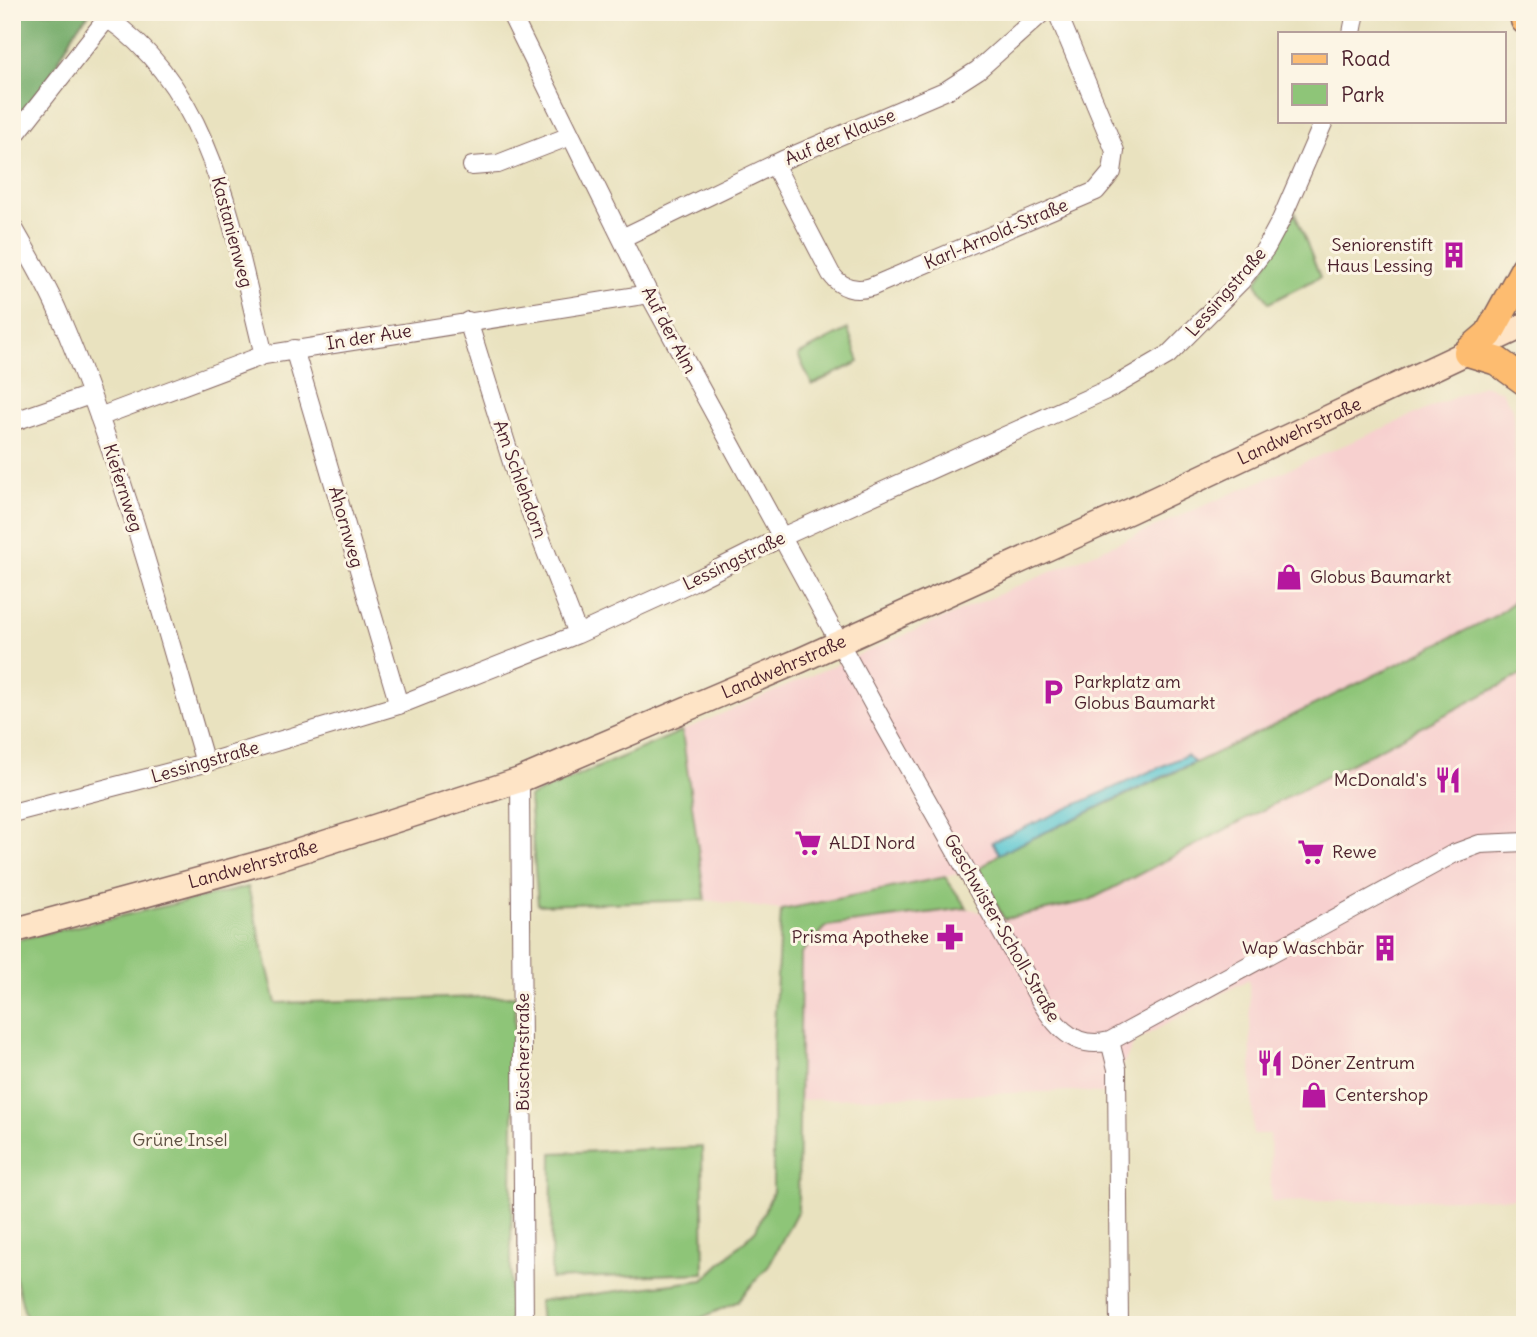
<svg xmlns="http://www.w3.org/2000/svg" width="1537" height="1337" viewBox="0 0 1537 1337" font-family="Delius,sans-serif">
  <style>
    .built { fill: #f7d0cf }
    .green { fill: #8ec578; stroke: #6c7252; stroke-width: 2 }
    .forest { fill: #72aa68; stroke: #5e644a; stroke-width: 2 }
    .water { fill: #59c6d1; stroke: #52727e; stroke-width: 2 }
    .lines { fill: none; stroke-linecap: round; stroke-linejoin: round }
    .minor-casing { stroke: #82635f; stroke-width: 20 }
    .secondary-casing { stroke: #82635f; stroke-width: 27 }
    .primary-casing { stroke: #82635f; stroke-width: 31 }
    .minor { stroke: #fff; stroke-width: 18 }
    .secondary { stroke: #fee4c6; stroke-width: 24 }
    .primary { stroke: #fdbc70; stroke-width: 28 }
    .labels { text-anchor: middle; stroke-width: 6; stroke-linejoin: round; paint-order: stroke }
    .street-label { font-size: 18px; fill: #4a1f2b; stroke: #fcf5e5 }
    .poi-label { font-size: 18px; fill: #4a1f2b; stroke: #fcf5e5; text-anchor: start }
    .park-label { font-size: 18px; fill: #5e5142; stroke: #fcf5e5 }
  </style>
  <rect width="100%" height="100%" fill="#fcf5e5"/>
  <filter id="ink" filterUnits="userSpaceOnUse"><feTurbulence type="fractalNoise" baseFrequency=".0143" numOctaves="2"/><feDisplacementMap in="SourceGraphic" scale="14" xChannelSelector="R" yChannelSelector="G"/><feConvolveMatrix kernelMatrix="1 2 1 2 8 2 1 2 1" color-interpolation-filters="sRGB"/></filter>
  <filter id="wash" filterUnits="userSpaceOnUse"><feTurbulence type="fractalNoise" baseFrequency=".00686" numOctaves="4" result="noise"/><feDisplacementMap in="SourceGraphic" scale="28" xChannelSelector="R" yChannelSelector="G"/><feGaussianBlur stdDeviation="1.57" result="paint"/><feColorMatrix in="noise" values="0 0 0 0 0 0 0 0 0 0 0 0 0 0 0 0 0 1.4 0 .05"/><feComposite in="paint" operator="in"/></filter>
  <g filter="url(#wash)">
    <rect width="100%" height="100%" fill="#e9e2bf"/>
    <path class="built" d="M1483 385 1502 391 1513 410 1522 595 1497 615 1214 754 999 854 978 870 781 910 705 900 682 731Z
      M1525 673V1198L1271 1202 1270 1134H1253L1249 979 1135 1041 1108 1094 1073 1091 800 1100 801 954 827 926 967 908 1005 919Z"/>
    <path class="green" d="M1295 213 1320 277 1269 303 1256 283Z
      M848 329 859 362 812 385 798 355Z
      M1522 595 1525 673 1088 901 1004 919 978 870 999 854 1214 754 1497 615Z
      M682 731 705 900 538 905 529 797Z
      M945 877 967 908 827 926 801 954 798 1210 768 1267 737 1302 701 1318 654 1325H541L539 1301 703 1280 756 1230 773 1192V1042L781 910Z
      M248 887 276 1003 515 996 510 1325H28L12 1265V941Z
      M702 1147 704 1273 551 1279 552 1153Z"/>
    <path class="forest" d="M12 12H91L78 26 45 84 12 122Z"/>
    <path class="water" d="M1187 755 1194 762 999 854 992 842Z"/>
  </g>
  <g filter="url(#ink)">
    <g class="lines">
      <g class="minor-casing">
        <path id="minor" d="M510 12 649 294 885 726 1028 979C1047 1011 1065 1053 1110 1041L1453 854 1480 844 1525 842
          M107 18C216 92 234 238 264 355
          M1352 33 1356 12
          M12 139 112 12
          M774 164 831 274C841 288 855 292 871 287L1096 191 1112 172 1115 151 1057 12
          M472 166 498 164 570 136
          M12 225C28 254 46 283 59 314 121 459 161 612 205 763
          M622 238 783 160 947 90 978 70 1043 12
          M468 321 515 472 578 634
          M294 349 399 705
          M99 417 264 355 649 294
          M12 422 90 395
          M520 780 524 1325
          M12 813 205 763 399 705 578 634 692 582 782 537 1113 387 1168 355 1241 281 1266 248 1281 220 1324 121
          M1110 1041 1117 1069 1119 1325"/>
      </g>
      <g class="secondary-casing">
        <g id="secondary">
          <path id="s1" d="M12 931 272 860 520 780 801 660 1130 511 1525 325"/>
        </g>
      </g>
      <g class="primary-casing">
        <path id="primary" d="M1524 12 1525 20
          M1468 352 1489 334 1525 268
          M1468 352 1497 361 1525 381"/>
      </g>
      <use href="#minor" class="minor"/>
      <use href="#secondary" class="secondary"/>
      <use href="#primary" class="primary"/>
    </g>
  </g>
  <defs>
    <g id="building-bare" transform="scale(2.1)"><path d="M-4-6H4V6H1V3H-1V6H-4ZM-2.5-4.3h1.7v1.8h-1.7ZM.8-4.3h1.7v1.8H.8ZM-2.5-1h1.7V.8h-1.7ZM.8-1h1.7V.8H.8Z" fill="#b5179e" stroke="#fcf5e5" stroke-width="2.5" paint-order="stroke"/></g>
    <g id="shop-bare" transform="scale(2.1)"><path d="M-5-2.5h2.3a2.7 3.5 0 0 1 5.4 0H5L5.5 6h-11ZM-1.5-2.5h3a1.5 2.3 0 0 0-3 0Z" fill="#b5179e" stroke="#fcf5e5" stroke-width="2.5" paint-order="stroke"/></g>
    <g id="parking-bare" transform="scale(2.1)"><path d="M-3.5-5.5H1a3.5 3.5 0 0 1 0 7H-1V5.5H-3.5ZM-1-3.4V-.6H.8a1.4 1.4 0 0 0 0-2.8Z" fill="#b5179e" stroke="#fcf5e5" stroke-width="2.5" paint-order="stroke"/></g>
    <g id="restaurant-bare" transform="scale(2.1)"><path d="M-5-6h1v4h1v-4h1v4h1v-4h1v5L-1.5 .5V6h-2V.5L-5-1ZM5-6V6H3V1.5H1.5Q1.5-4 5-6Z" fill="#b5179e" stroke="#fcf5e5" stroke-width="2.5" paint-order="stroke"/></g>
    <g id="supermarket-bare" transform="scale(2.1)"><path d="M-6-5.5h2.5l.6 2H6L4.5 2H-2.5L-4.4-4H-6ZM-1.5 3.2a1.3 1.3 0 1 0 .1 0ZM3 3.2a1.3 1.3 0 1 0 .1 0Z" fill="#b5179e" stroke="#fcf5e5" stroke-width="2.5" paint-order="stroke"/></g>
    <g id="pharmacy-bare" transform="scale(2.1)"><path d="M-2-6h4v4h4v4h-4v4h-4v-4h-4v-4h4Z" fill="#b5179e" stroke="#fcf5e5" stroke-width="2.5" paint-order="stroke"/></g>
  </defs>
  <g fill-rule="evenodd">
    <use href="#building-bare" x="1454" y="255"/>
    <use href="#shop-bare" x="1289" y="577"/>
    <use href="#parking-bare" x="1053" y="692"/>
    <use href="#restaurant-bare" x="1448" y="780"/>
    <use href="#supermarket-bare" x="808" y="843"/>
    <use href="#supermarket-bare" x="1311" y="852"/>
    <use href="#pharmacy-bare" x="950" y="937"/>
    <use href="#building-bare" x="1385" y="948"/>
    <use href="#restaurant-bare" x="1270" y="1063"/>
    <use href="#shop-bare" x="1314" y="1095"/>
  </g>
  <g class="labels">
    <g class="street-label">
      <text transform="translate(840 137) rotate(-23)" y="6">Auf der Klause</text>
      <text transform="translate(232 232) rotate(75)" y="6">Kastanienweg</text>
      <text transform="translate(996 234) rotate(-23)" y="6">Karl-Arnold-Straße</text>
      <text transform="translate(1226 292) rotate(-49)" y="6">Lessingstraße</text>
      <text transform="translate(669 330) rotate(62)" y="6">Auf der Alm</text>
      <text transform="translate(369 337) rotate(-9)" y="6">In der Aue</text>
      <text dy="6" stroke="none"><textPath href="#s1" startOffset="1384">Landwehrstraße</textPath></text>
      <text transform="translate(520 479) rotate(70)" y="6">Am Schlehdorn</text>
      <text transform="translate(123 488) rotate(72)" y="6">Kiefernweg</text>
      <text transform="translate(346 527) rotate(74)" y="6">Ahornweg</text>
      <text transform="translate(734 561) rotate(-26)" y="6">Lessingstraße</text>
      <text dy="6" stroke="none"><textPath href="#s1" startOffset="817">Landwehrstraße</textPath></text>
      <text transform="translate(205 762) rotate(-16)" y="6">Lessingstraße</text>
      <text dy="6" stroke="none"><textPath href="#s1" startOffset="250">Landwehrstraße</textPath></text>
      <text transform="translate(1002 928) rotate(60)" y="6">Geschwister-Scholl-Straße</text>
      <text transform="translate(523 1052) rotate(-90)" y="6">Büscherstraße</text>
    </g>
    <g class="poi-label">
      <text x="1433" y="251" text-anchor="end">Seniorenstift<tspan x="1433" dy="21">Haus Lessing</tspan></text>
      <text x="1310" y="583">Globus Baumarkt</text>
      <text x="1074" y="688">Parkplatz am<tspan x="1074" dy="21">Globus Baumarkt</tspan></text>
      <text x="1427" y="786" text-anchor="end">McDonald's</text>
      <text x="829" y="849">ALDI Nord</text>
      <text x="1332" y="858">Rewe</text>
      <text x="929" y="943" text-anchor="end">Prisma Apotheke</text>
      <text x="1364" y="954" text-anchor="end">Wap Waschbär</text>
      <text x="1291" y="1069">Döner Zentrum</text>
      <text x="1335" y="1101">Centershop</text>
    </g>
    <g class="park-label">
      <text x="180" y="1146">Grüne Insel</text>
    </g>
  </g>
  <rect width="1537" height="1337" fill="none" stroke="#fcf5e5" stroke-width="42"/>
  <rect x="1278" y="32" width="228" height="91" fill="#fcf5e5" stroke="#b59f9b" stroke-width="2"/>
  <rect x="1292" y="54" width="35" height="10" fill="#fdbc70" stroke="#b59f9b" stroke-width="2"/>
  <text x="1341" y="66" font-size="21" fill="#4a1f2b">Road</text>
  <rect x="1292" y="84" width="35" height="21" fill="#8ec578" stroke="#b59f9b" stroke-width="2"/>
  <text x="1341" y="102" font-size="21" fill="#4a1f2b">Park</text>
</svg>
